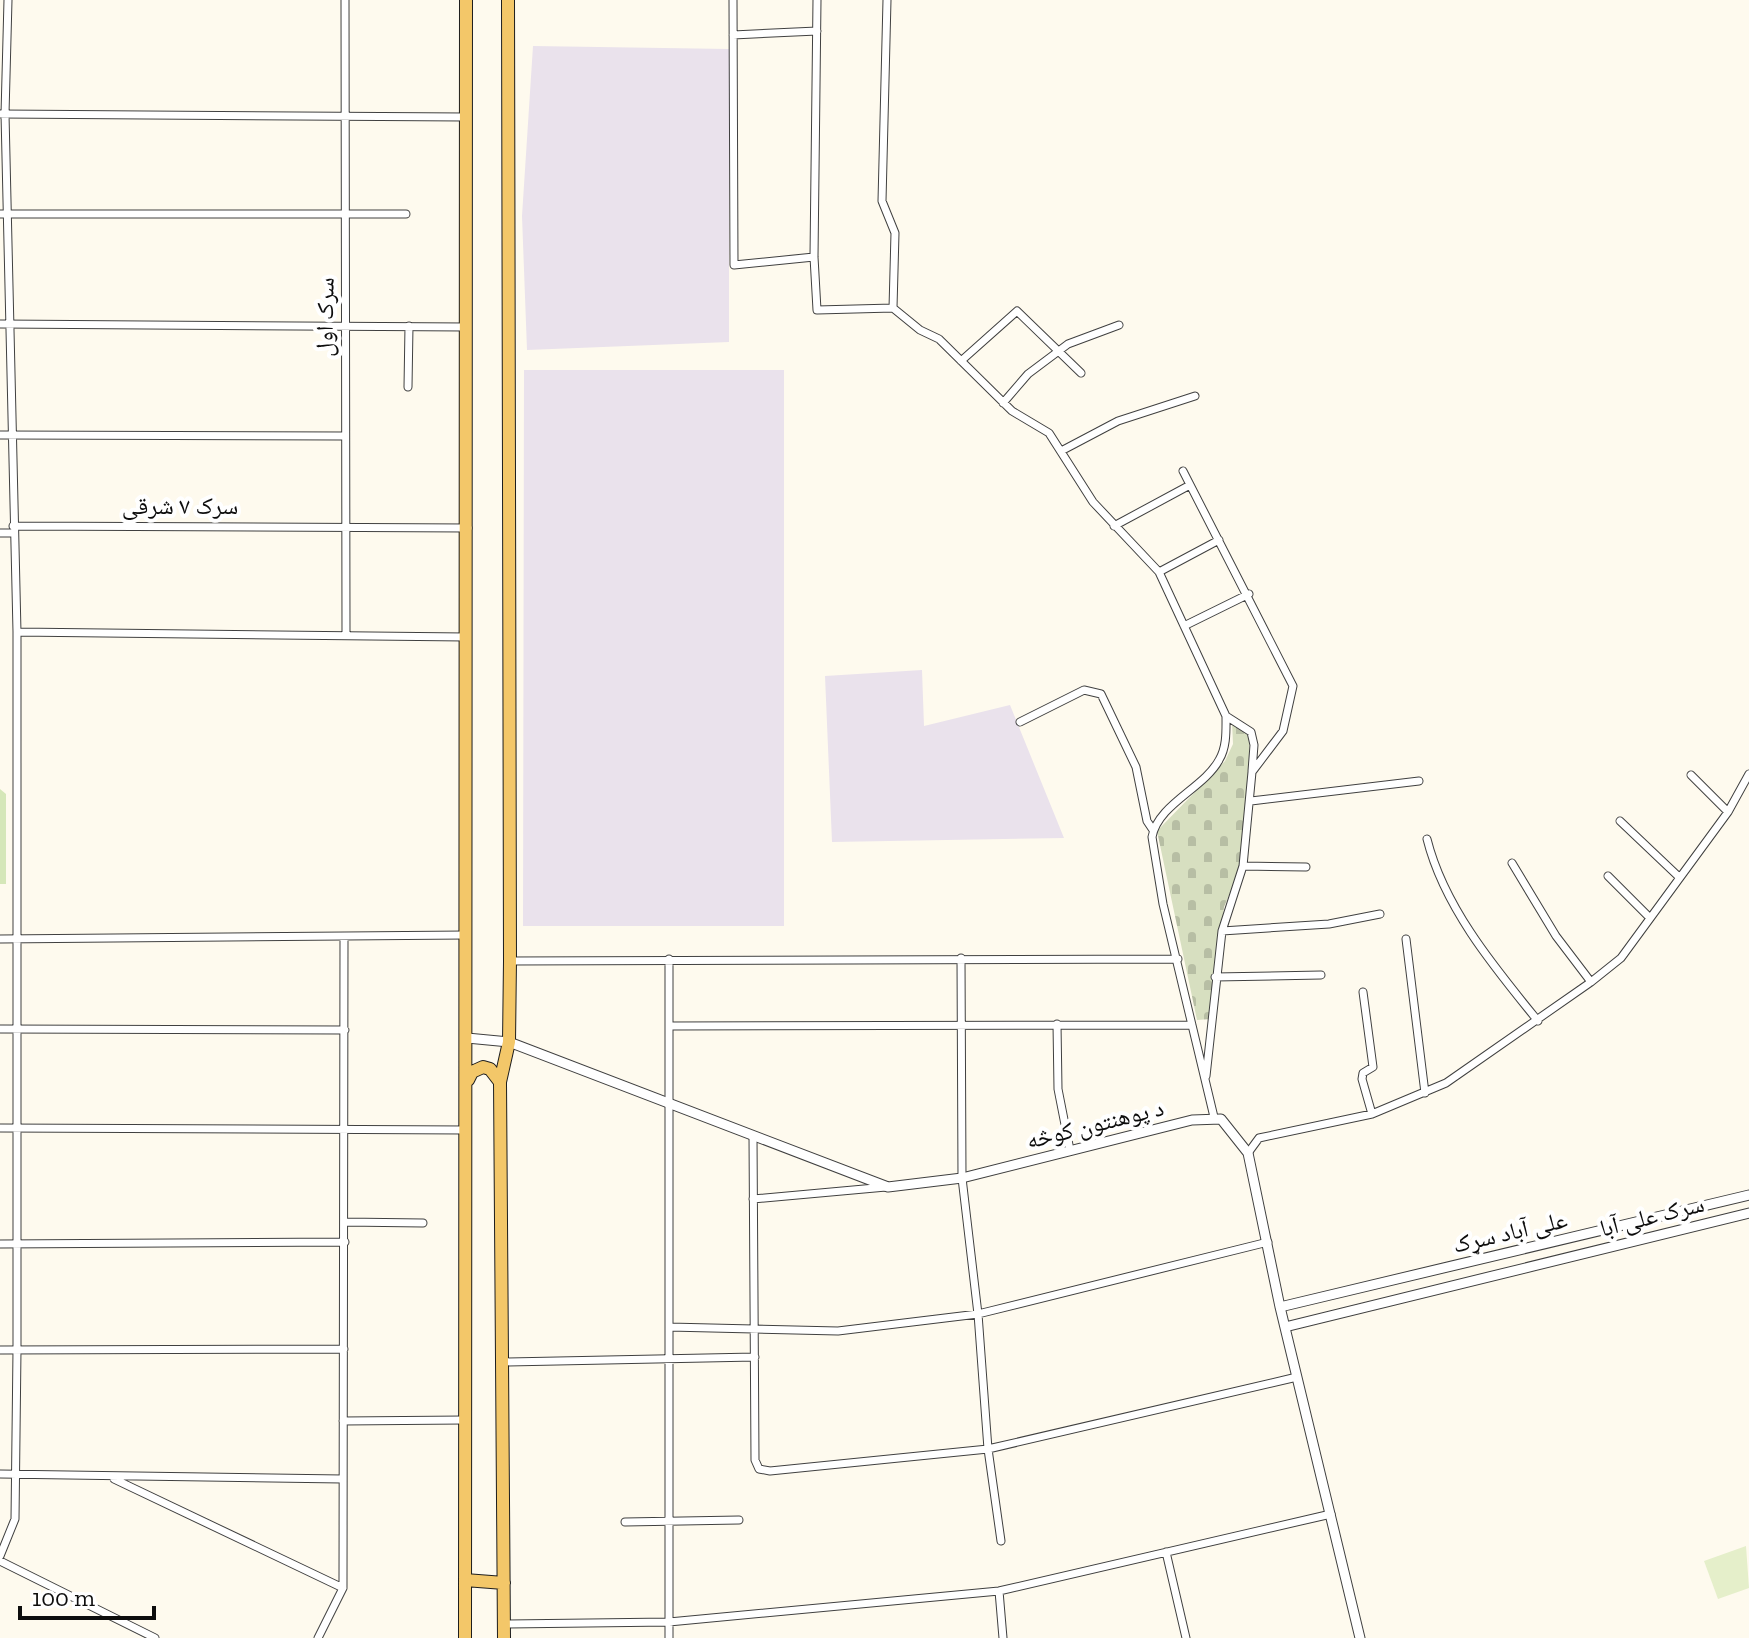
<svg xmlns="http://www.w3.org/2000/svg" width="1749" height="1638" viewBox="0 0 1749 1638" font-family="'Zilla Slab','Noto Naskh Arabic',serif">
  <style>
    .industrial { fill: #eae2ec }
    .grass { fill: #d5e7b9 }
    .cemetery { fill: url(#cemetery-stones) }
    .pitch { fill: #e5efca }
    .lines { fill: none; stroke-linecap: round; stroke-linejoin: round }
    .minor-casing { stroke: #404040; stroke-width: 9 }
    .tertiary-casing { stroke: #404040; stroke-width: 11 }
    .primary-casing { stroke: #1e1e1e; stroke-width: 14 }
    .minor { stroke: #fff; stroke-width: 7 }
    .tertiary { stroke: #fff; stroke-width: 9 }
    .primary { stroke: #f3c769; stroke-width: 12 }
    .labels { text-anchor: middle; stroke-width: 8; stroke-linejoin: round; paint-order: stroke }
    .street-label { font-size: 24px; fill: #0d0d0d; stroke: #fff }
  </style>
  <defs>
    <pattern id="cemetery-stones" width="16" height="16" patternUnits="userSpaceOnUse" patternTransform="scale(2)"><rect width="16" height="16" fill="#d7dfc0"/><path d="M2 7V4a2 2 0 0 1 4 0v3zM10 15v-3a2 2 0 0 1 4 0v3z" fill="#b7bea4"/></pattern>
  </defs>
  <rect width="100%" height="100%" fill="#fefaee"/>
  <path class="industrial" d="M533 46 729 49V342L527 350 522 216Z
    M524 370H784V926H523Z
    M922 670 924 726 1010 705 1064 838 832 842 825 676Z"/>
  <path class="grass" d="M0 789 6 794V884H0Z"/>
  <path class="cemetery" d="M1232 722 1250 737 1244 860 1224 907 1211 1019 1197 1020 1157 831 1225 761 1233 744Z"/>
  <path class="pitch" d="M1746 1546 1749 1588 1718 1599 1704 1561Z"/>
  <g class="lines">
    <g class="minor-casing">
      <path id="minor" d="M345 0 346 635
        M733 0 734 265 814 257
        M817 0 814 257 817 310 893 308 920 330 939 339 1012 411 1049 433 1093 502 1159 572 1226 716C1226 730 1227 747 1219 760 1204 788 1158 804 1152 837L1163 904 1214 1117
        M887 0 882 201 895 233 893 308
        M733 35 817 31
        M0 114 465 117
        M0 214H406
        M0 324 466 327
        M961 361 1017 311 1081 373
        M408 387 409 326
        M1003 403 1028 374 1068 344 1119 325
        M0 435 345 436
        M1063 450 1118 421 1195 396
        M1183 471 1293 686 1283 731 1252 772 1243 866 1222 931 1206 1076
        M13 526 468 528
        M1114 526 1190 485
        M0 533H14
        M1159 572 1219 540
        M1184 626 1249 594
        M17 632 465 637
        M1226 716 1251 732 1254 745 1252 771
        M1020 722 1084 690 1101 694 1136 767 1147 821 1153 830
        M1691 775 1728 812
        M1251 801 1419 781
        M1620 821 1679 877
        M1427 839C1444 907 1494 967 1538 1021
        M1512 863 1556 936 1591 982
        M1243 866 1306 867
        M1608 876 1649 917
        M1222 931 1329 924 1380 914
        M0 939 466 935
        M1406 939 1425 1093
        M961 958 962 1178 978 1314 988 1449 1001 1541
        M669 959V1638
        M510 961 1178 959
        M1215 977 1321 975
        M1363 992 1373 1067 1363 1073 1362 1079 1372 1114
        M1057 1024 1058 1089 1070 1150
        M670 1026 1192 1025
        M0 1029 345 1030
        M0 1128 466 1130
        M753 1136 755 1460 759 1469 770 1471 988 1449 1297 1377
        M1248 1153 1259 1138 1372 1114 1446 1083 1591 982 1621 958 1728 812 1749 774
        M753 1199 886 1187
        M345 1222 423 1223
        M0 1244 345 1242
        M669 1327 838 1331 978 1314 1268 1242
        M0 1350 344 1349
        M502 1362 755 1357
        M343 1421 464 1420
        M0 1474 342 1479
        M114 1479 343 1588
        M625 1522 739 1520
        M1166 1552 1186 1638
        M0 1556 15 1519 17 1350V632L5 114 8 0
        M0 1561 155 1638
        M999 1591 1003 1638
        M504 1624 669 1622 999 1591 1331 1514
        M318 1638 343 1588 344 937"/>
    </g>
    <g class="tertiary-casing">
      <path id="tertiary" d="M467 1038 509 1042 888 1187 962 1178 1192 1120 1221 1119 1248 1153 1280 1307 1360 1638
        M1280 1307 1749 1195
        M1285 1327 1749 1213"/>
    </g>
    <g class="primary-casing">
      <path id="primary" d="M468 1080 472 1072 483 1067 490 1069 500 1082
        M465 1580 504 1583
        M465 1638 466 0
        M504 1638 500 1082 509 1042 510 961 508 0"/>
    </g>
    <use href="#minor" class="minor"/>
    <use href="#tertiary" class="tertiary"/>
    <use href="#primary" class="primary"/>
  </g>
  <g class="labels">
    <g class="street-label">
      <text transform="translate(325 317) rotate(-89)" y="8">سرک‌ اول</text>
      <text x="180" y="514">سرک ۷ شرقی</text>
      <text transform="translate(1095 1124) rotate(-14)" y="8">د پوهنتون کوڅه</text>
      <text transform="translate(1652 1216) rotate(-14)" y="8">سرک علی آبا</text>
      <text transform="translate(1510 1232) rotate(-13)" y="8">علی آباد سړک</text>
    </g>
  </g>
  <path d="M20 1606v12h134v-12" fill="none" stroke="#0d0d0d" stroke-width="4"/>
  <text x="32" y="1606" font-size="24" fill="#0d0d0d" stroke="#ffffff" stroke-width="6" paint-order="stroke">100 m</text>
</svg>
